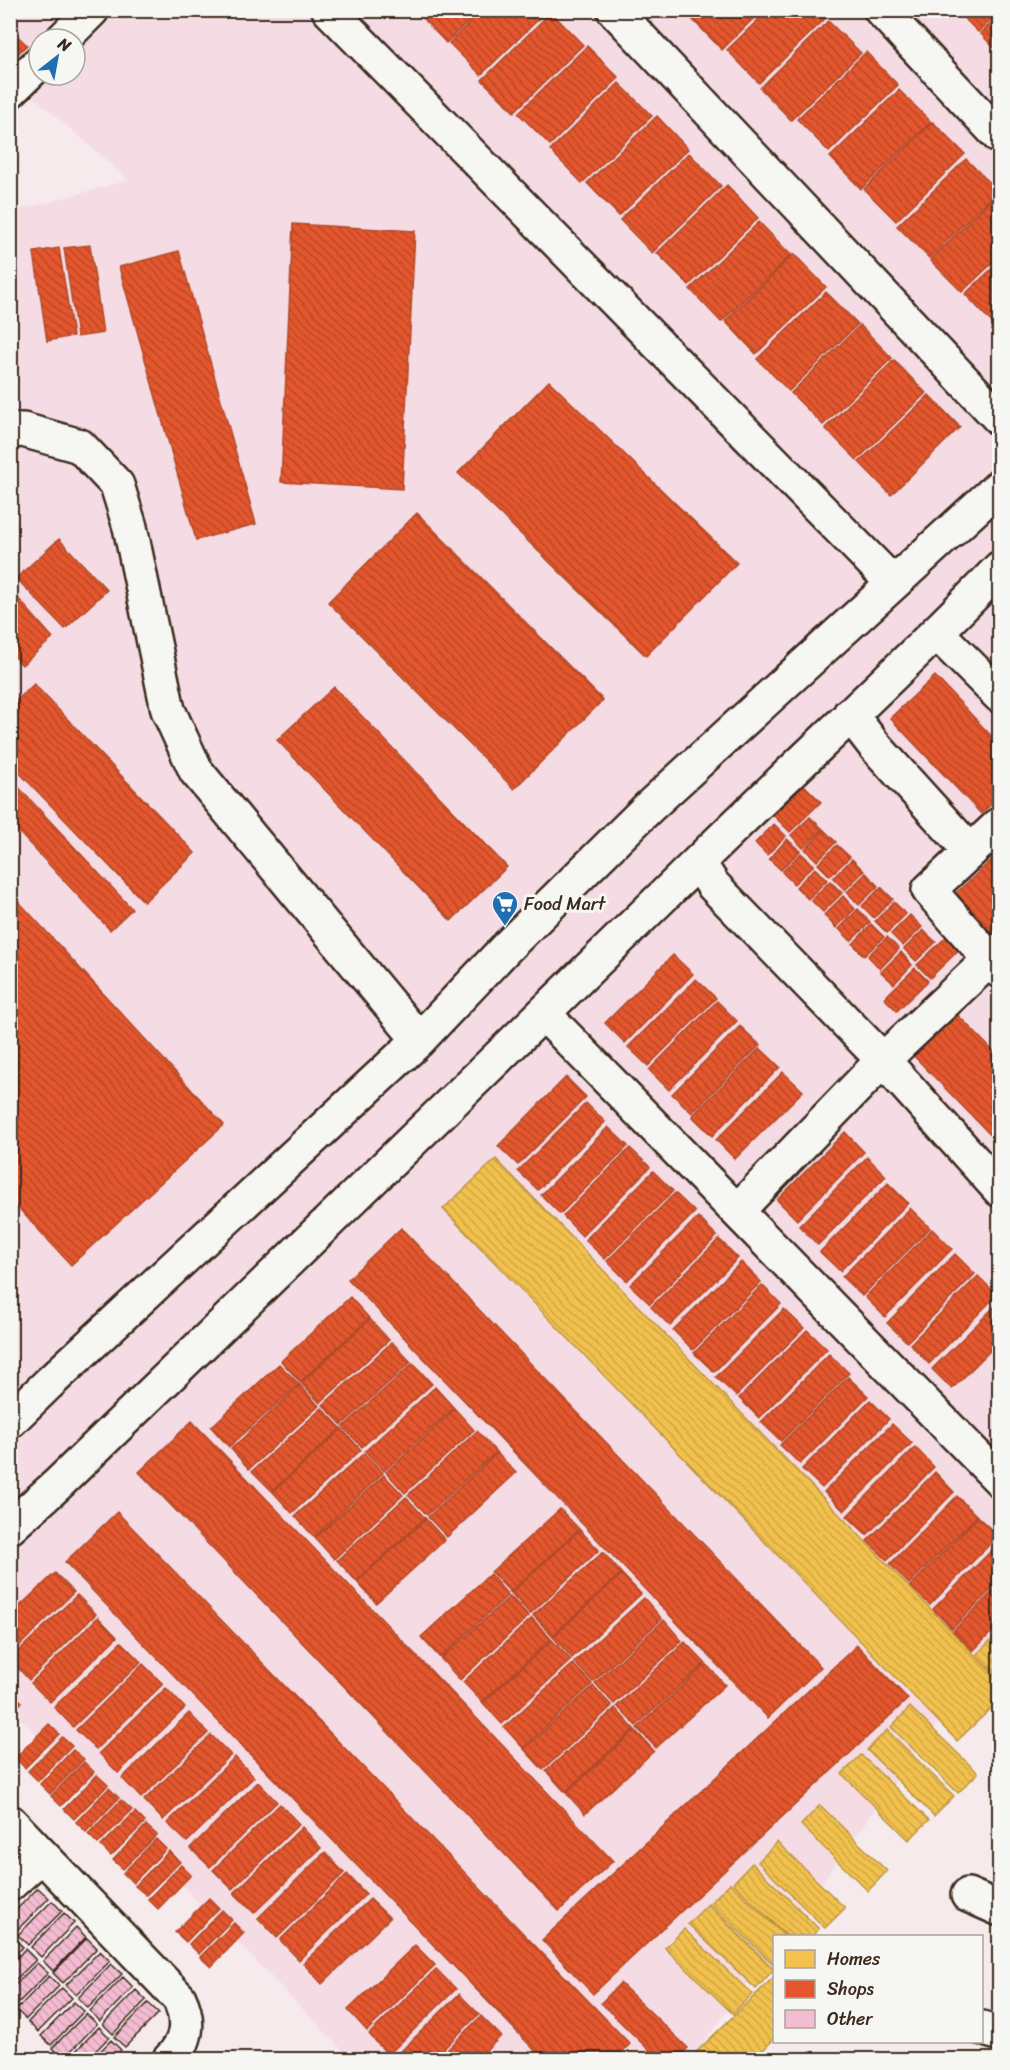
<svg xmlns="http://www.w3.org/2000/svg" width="1010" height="2070" viewBox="0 0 1010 2070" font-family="Sriracha,sans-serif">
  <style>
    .built { fill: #f5dce4; fill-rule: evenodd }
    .homes { fill: url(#homes-back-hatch); stroke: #bb9440; stroke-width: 1.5 }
    .shops { fill: url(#shops-back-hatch); stroke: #b14a29; stroke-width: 1.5 }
    .building { fill: url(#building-back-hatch); stroke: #3b2a1e; stroke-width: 1.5 }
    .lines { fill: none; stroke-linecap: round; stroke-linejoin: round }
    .minor-casing { stroke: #3b2a1e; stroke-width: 38 }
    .minor { stroke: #f6f6f2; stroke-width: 33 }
    .labels { text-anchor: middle; stroke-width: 6; stroke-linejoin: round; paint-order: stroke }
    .poi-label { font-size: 18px; fill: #3b2a1e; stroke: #f6f6f2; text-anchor: start }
  </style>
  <defs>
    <pattern id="homes-back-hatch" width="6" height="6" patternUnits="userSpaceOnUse" patternTransform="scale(1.5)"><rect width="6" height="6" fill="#f2c14e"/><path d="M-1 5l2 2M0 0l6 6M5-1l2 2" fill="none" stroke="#d0a644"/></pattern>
    <pattern id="shops-back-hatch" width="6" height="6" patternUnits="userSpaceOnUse" patternTransform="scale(1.5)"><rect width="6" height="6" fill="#e4572e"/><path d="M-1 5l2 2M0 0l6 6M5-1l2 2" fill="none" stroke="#ba4827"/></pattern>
    <pattern id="building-back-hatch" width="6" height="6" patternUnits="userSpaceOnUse" patternTransform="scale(1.5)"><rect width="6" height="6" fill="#f4bcd2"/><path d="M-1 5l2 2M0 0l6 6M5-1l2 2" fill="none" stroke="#d2a2b4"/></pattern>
  </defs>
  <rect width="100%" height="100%" fill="#f6eaec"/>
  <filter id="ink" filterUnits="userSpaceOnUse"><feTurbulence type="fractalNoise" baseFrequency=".0167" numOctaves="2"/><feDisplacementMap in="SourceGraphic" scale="12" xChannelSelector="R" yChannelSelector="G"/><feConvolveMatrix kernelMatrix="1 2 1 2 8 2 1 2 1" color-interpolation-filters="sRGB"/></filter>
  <g filter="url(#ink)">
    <path class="built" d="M11 11H999V1642L782 1936H774V1947L692 2059H351L11 1709V212L129 180 11 77ZM39 39H75V75H39Z"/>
    <path class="homes" d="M496 1159 1000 1681V1700L957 1741 443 1209Z
      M1000 1631V1670L996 1674 976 1655Z
      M910 1707 978 1773 958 1793 891 1727Z
      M887 1730 954 1796 934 1816 867 1750Z
      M861 1755 929 1820 909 1840 842 1774Z
      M820 1805 887 1871 868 1891 801 1825Z
      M777 1842 845 1908 825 1928 758 1862Z
      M752 1863 819 1929 812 1936H787L733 1883Z
      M730 1883 785 1936H774V1965L710 1903Z
      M708 1904 774 1969 756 1989 688 1924Z
      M684 1929 752 1994 733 2014 665 1948Z
      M774 1977V2039L753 2060H688Z"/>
    <path class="shops" d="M415 10H480L446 43Z
      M482 10H548L481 75 449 43Z
      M697 10H762L722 50 690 17Z
      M768 10H823L828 16 759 83 727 50Z
      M956 10H1000V12L978 32Z
      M551 12 583 45 514 112 482 80Z
      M1000 15V54L980 33Z
      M828 21 861 53 791 120 760 88Z
      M10 29 27 45 10 61Z
      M587 46 619 78 550 145 518 113Z
      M866 52 898 85 829 152 797 119Z
      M619 83 652 116 582 183 550 150Z
      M899 90 931 122 861 189 830 157Z
      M657 116 688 149 619 216 587 183Z
      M933 122 965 154 896 221 864 189Z
      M689 153 721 186 652 253 620 220Z
      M966 159 998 191 929 258 897 226Z
      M727 185 758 218 689 285 657 253Z
      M999 192 1000 256 962 292 930 260Z
      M759 222 791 255 721 322 690 289Z
      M293 224 415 231 402 489 281 482Z
      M90 245 103 333 77 337 64 248Z
      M59 248 73 336 47 341 34 252Z
      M179 251 256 524 196 540 119 267Z
      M794 254 826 287 756 354 725 321Z
      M1000 261V324L996 327 965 294Z
      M826 292 858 324 789 391 757 359Z
      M860 325 892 358 823 425 791 393Z
      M894 360 926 393 857 460 825 428Z
      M549 381 737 563 646 656 458 473Z
      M929 395 960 427 891 495 859 462Z
      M417 513 603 700 514 789 328 602Z
      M59 539 107 590 65 629 16 578Z
      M10 589 53 638 22 665 10 652Z
      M935 676 1000 745V796L981 814 890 718Z
      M34 684 195 853 144 902 10 763V706Z
      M334 687 507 867 451 921 277 740Z
      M10 778 132 909 110 930 10 823Z
      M800 781 821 802 790 832 769 811Z
      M810 817 823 829 803 848 791 835Z
      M774 824 786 836 767 855 755 843Z
      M824 830 836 842 817 861 805 849Z
      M787 839 800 851 781 870 769 859Z
      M837 845 850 857 830 876 818 864Z
      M1000 852V939L999 940 954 895Z
      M801 853 814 865 794 884 782 872Z
      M852 859 864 871 845 890 833 878Z
      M815 868 827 880 808 899 796 887Z
      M866 873 878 886 859 905 847 892Z
      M830 881 842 893 823 912 811 900Z
      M881 887 893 899 874 918 862 906Z
      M10 892 224 1125 71 1265 10 1199Z
      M843 896 855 909 836 928 824 915Z
      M894 902 906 914 887 933 875 921Z
      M858 909 870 922 851 941 839 929Z
      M910 915 922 927 903 946 891 934Z
      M871 924 884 937 864 956 853 944Z
      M923 930 936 942 916 961 904 949Z
      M948 935 961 948 930 978 917 965Z
      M887 937 899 949 880 969 868 956Z
      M901 952 912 965 894 984 881 972Z
      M673 955 693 974 625 1043 605 1023Z
      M915 968 928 981 897 1011 884 998Z
      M696 979 716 998 648 1066 628 1047Z
      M717 1001 737 1021 669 1090 649 1070Z
      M953 1010 1000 1058V1145L910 1052Z
      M740 1026 760 1045 692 1113 672 1094Z
      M760 1048 780 1067 712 1136 692 1116Z
      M783 1072 803 1091 735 1159 716 1140Z
      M566 1077 586 1097 518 1165 498 1146Z
      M586 1103 605 1122 538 1190 518 1171Z
      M608 1127 628 1146 560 1214 541 1195Z
      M845 1132 864 1152 797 1220 777 1200Z
      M630 1148 650 1167 582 1236 563 1216Z
      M867 1157 886 1176 818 1245 799 1226Z
      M653 1171 673 1191 605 1259 585 1240Z
      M888 1183 908 1203 840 1271 820 1252Z
      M675 1193 695 1212 627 1281 607 1261Z
      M910 1208 930 1228 862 1296 842 1277Z
      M698 1217 717 1236 650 1304 630 1285Z
      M401 1228 821 1667 768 1718 348 1279Z
      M932 1229 952 1249 885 1317 865 1297Z
      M719 1239 738 1258 670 1326 651 1307Z
      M955 1254 975 1274 907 1342 887 1323Z
      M741 1262 761 1282 693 1350 673 1330Z
      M978 1276 997 1295 929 1364 910 1344Z
      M762 1285 781 1304 714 1372 694 1353Z
      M350 1297 369 1318 300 1382 281 1361Z
      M1000 1301V1341L952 1389 932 1369Z
      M784 1309 804 1328 736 1396 716 1377Z
      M370 1319 389 1340 320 1403 301 1383Z
      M807 1330 827 1349 759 1418 739 1398Z
      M392 1342 411 1362 342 1425 323 1405Z
      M829 1354 849 1373 781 1441 761 1422Z
      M413 1363 432 1384 362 1447 343 1427Z
      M279 1364 299 1384 229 1447 211 1427Z
      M848 1377 868 1396 800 1464 780 1445Z
      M300 1385 319 1406 249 1469 231 1449Z
      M435 1387 454 1408 384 1471 365 1451Z
      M870 1400 889 1419 822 1488 802 1469Z
      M322 1408 341 1428 272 1491 252 1471Z
      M455 1409 474 1430 405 1493 386 1472Z
      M192 1421 613 1861 559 1911 139 1472Z
      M892 1424 912 1443 844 1511 824 1492Z
      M342 1429 361 1450 292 1513 273 1492Z
      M477 1431 496 1452 427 1515 408 1495Z
      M915 1447 934 1467 867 1535 847 1516Z
      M364 1453 383 1473 314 1537 295 1516Z
      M497 1453 516 1473 447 1537 428 1517Z
      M935 1472 954 1492 887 1560 867 1541Z
      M384 1475 403 1495 334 1559 315 1538Z
      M957 1496 977 1516 909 1584 890 1564Z
      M406 1497 425 1518 356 1581 337 1560Z
      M560 1509 579 1529 510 1592 491 1572Z
      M117 1512 630 2044 614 2060H544L65 1562Z
      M978 1517 998 1536 930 1605 910 1586Z
      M426 1519 445 1540 376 1603 357 1582Z
      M580 1530 599 1550 530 1614 511 1593Z
      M1000 1542V1581L952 1629 933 1609Z
      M603 1552 621 1573 552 1636 533 1615Z
      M55 1573 74 1592 10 1655V1615Z
      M490 1574 508 1595 440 1658 421 1637Z
      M622 1574 641 1594 572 1658 553 1637Z
      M1000 1584V1624L973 1651 953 1631Z
      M77 1595 96 1614 29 1680 10 1659Z
      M510 1596 529 1616 460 1680 441 1659Z
      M644 1598 662 1619 593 1682 574 1662Z
      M98 1617 117 1637 50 1702 31 1683Z
      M532 1618 551 1639 482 1702 463 1682Z
      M664 1620 682 1641 614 1704 595 1683Z
      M552 1640 571 1660 502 1724 483 1703Z
      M121 1642 141 1662 73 1727 54 1707Z
      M685 1642 705 1663 636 1726 617 1706Z
      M857 1645 908 1699 593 1994 542 1940Z
      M143 1664 163 1684 96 1749 76 1730Z
      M573 1664 592 1684 523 1748 504 1727Z
      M706 1664 725 1685 656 1748 637 1728Z
      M593 1686 612 1706 543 1770 524 1749Z
      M166 1688 185 1708 118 1773 99 1753Z
      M12 1692 22 1702 10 1714V1693Z
      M615 1708 634 1729 565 1792 546 1771Z
      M189 1713 208 1733 141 1798 122 1778Z
      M49 1724 59 1734 25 1768 15 1758Z
      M635 1730 654 1751 585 1814 566 1793Z
      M211 1735 231 1755 163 1820 144 1800Z
      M62 1737 72 1746 38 1781 28 1771Z
      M73 1750 84 1759 50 1794 40 1784Z
      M235 1757 254 1777 187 1842 167 1823Z
      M84 1762 94 1772 61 1806 51 1796Z
      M97 1775 108 1785 74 1819 64 1809Z
      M258 1782 277 1802 210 1867 190 1848Z
      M109 1788 119 1798 86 1832 76 1822Z
      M121 1800 132 1810 98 1844 88 1834Z
      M280 1804 299 1824 232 1889 213 1870Z
      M135 1812 145 1822 111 1856 101 1846Z
      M146 1825 157 1835 123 1869 113 1860Z
      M302 1827 321 1848 254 1913 234 1893Z
      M156 1839 166 1849 133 1883 123 1873Z
      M169 1851 180 1862 146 1895 135 1886Z
      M325 1852 344 1873 277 1938 258 1918Z
      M181 1865 191 1875 158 1909 148 1899Z
      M347 1874 366 1894 299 1960 280 1940Z
      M209 1898 219 1908 186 1942 175 1932Z
      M370 1899 390 1918 322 1984 303 1963Z
      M222 1910 232 1920 199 1954 189 1944Z
      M234 1923 244 1933 211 1967 200 1957Z
      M415 1945 435 1965 367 2031 348 2010Z
      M436 1969 456 1989 388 2055 369 2034Z
      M620 1983 688 2048 677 2060H659L601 2003Z
      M459 1994 479 2014 432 2060H392Z
      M481 2016 501 2036 477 2060H437Z"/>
    <path class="building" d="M38 1888 49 1898 15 1932 10 1928V1916Z
      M52 1901 62 1911 28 1945 18 1935Z
      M64 1913 74 1923 41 1957 31 1947Z
      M76 1927 86 1937 53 1971 43 1961Z
      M13 1937 23 1947 10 1959V1939Z
      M87 1938 97 1948 63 1983 53 1973Z
      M25 1949 36 1960 10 1985V1965Z
      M100 1951 110 1961 76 1995 66 1985Z
      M37 1963 48 1973 14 2007 10 2004V1990Z
      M111 1964 122 1974 88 2008 78 1998Z
      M49 1976 59 1986 26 2019 16 2010Z
      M123 1977 133 1987 100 2021 90 2011Z
      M62 1988 72 1998 38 2032 28 2022Z
      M136 1990 146 2000 113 2034 103 2024Z
      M74 2002 84 2011 51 2045 41 2036Z
      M148 2003 159 2013 125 2047 114 2037Z
      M86 2014 97 2024 63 2059 52 2048Z
      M99 2027 109 2037 87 2060H67Z
      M111 2040 121 2050 112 2060H92Z"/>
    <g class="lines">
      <g class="minor-casing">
        <path id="minor" d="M329 10 893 583
          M614 10 1000 419
          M881 10 1000 137
          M63 39 92 10
          M10 91 39 63
          M10 431 23 430 80 446 117 485 130 527 168 710 196 771 419 1040
          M937 633 1000 696
          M850 714 874 745 970 851
          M1000 824 929 890 1000 971
          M698 862 713 885 883 1060 1000 1190
          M544 1014 1000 1480
          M737 1211 883 1060 1000 950
          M10 1421 48 1384 419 1040 506 948 649 807 1000 486
          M10 1527 58 1484C271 1278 485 1071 697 863 797 764 902 670 1000 568
          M10 1822 179 1998C190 2021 188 2042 169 2060
          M10 1884 42 1855
          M968 1895 1000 1909
          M982 2028 1000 2034"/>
      </g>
      <use href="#minor" class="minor"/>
    </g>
  </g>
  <defs>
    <g id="supermarket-pin" transform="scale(1.35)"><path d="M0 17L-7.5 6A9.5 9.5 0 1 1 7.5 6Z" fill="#1f6fb2" stroke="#f6f6f2"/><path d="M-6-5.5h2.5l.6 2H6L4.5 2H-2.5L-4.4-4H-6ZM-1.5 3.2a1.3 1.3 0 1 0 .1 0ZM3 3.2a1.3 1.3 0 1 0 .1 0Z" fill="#fff"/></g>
  </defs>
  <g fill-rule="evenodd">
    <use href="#supermarket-pin" x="505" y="904"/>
  </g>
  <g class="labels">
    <g class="poi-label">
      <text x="524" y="910">Food Mart</text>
    </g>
  </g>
  <rect width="1010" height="2070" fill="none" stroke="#f6f6f2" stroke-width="36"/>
  <rect x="18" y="18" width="974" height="2034" fill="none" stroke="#3b2a1e" stroke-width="2" filter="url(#ink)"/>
  <rect x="773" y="1935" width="210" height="108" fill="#f6f6f2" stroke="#aba49d" stroke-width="1.5"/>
  <rect x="785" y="1950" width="30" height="18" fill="#f2c14e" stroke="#aba49d" stroke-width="1.5"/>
  <text x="827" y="1965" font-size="18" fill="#3b2a1e">Homes</text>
  <rect x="785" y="1980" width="30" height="18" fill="#e4572e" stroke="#aba49d" stroke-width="1.5"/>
  <text x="827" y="1995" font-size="18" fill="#3b2a1e">Shops</text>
  <rect x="785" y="2010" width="30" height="18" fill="#f4bcd2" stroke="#aba49d" stroke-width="1.5"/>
  <text x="827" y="2025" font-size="18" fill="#3b2a1e">Other</text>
  <g transform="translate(57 57) rotate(31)"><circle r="28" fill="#f6f6f2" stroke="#aba49d" stroke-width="1.5"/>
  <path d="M0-4.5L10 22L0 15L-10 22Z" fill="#1f6fb2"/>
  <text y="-9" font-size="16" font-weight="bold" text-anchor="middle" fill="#3b2a1e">N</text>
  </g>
</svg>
